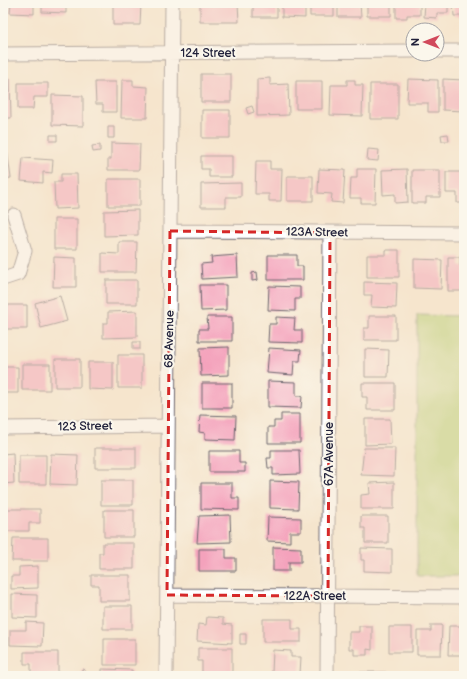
<svg xmlns="http://www.w3.org/2000/svg" width="467" height="679" viewBox="0 0 467 679" font-family="'Balsamiq Sans',sans-serif">
  <style>
    .green { fill: #b6d076; stroke: #6c7958 }
    .building { fill: #f4a2bc }
    .lines { fill: none; stroke-linecap: round; stroke-linejoin: round }
    .minor-casing { stroke: #6c666e; stroke-width: 15 }
    .minor { stroke: #fff; stroke-width: 13 }
    .marked { fill: none; stroke: #d62828; stroke-width: 3; stroke-dasharray: 8 5; stroke-linejoin: round }
    .labels { text-anchor: middle; stroke-width: 4; stroke-linejoin: round; paint-order: stroke }
    .street-label { font-size: 12px; fill: #22223b; stroke: #fbf7ec }
  </style>
  <rect width="100%" height="100%" fill="#fbf7ec"/>
  <filter id="ink" filterUnits="userSpaceOnUse"><feTurbulence type="fractalNoise" baseFrequency=".025" numOctaves="2"/><feDisplacementMap in="SourceGraphic" scale="8" xChannelSelector="R" yChannelSelector="G"/><feConvolveMatrix kernelMatrix="1 2 1 2 8 2 1 2 1" color-interpolation-filters="sRGB"/></filter>
  <filter id="wash" filterUnits="userSpaceOnUse"><feTurbulence type="fractalNoise" baseFrequency=".012" numOctaves="4" result="noise"/><feDisplacementMap in="SourceGraphic" scale="16" xChannelSelector="R" yChannelSelector="G"/><feGaussianBlur stdDeviation="0.9" result="paint"/><feColorMatrix in="noise" values="0 0 0 0 0 0 0 0 0 0 0 0 0 0 0 0 0 1.4 0 .05"/><feComposite in="paint" operator="in"/></filter>
  <g filter="url(#wash)">
    <rect width="100%" height="100%" fill="#f5e5cd"/>
    <path class="green" d="M417 315 464 316V576H417Z"/>
    <g id="blocks">
      <path class="building" d="M11 3H34V14L10 13Z
        M42 3H66V13L42 12Z
        M113 3H141L140 25H113Z
        M200 3H238L239 22H200Z
        M253 3H277V17H253Z
        M282 3H305V18L282 17Z
        M310 3H334V16H310Z
        M338 3H360L361 17H338Z
        M367 3H391V16H367Z
        M396 3H420V15H407V18H396Z
        M425 3H448V13H437V18L424 17Z
        M453 3H464V16H454Z
        M201 74H231V102H201Z
        M3 78H10L11 118H3Z
        M270 78V85L288 84 289 115 257 116V79Z
        M408 79 438 80V112H428V103H407Z
        M443 79 464 80V111L443 110Z
        M122 80H133V86L148 87 147 118H121Z
        M347 80H355V85H363L362 116 330 115 331 85H347Z
        M296 81H322V109H296Z
        M95 82H116V112H103V104H96Z
        M18 83H48V97H34L33 109H18Z
        M370 84H398V119H370Z
        M52 95 83 96V126L52 125Z
        M252 106 254 112 248 114 246 108Z
        M202 110H230V138H202Z
        M108 127H114V138H108Z
        M448 134 449 141H442L441 135Z
        M50 135H57V141H50Z
        M111 143 140 144 139 170H108V159H111Z
        M100 145V151L93 152 92 146Z
        M7 149 11 178 3 179V150Z
        M368 149 379 150 378 161 367 160Z
        M201 156H232V177H209V169H201Z
        M23 158 53 160 52 173 43 172V183L21 181Z
        M256 161H270V169H282L281 201H269V194H255Z
        M319 169 345 170 343 203 331 202 332 194 318 193Z
        M357 169H376L375 203H361V198H350L351 178H357Z
        M407 169 408 202 395 203V194L383 195 382 170Z
        M412 170H440V197H426V203H412Z
        M446 172H464V203H457V193H446Z
        M61 174H77L78 208 55 209 54 182H61Z
        M287 176H313V201H287Z
        M108 179H140V206H108Z
        M241 183V197H226V207H201V184Z
        M138 210V235L104 236V211Z
        M54 219H77V249H54Z
        M119 242H137L136 272H102V253L119 254Z
        M386 250H399V277H367V255H386Z
        M237 255 238 277 202 279 201 264 212 263 211 257Z
        M268 255H297V266H303V280H268Z
        M54 257 76 258V287H53Z
        M448 257H460V266H464V291H448Z
        M414 259 442 260 441 289 414 288Z
        M257 272 258 280 252 281V273Z
        M106 280H137V304H106Z
        M364 282 397 283 396 308 371 307 372 295H364Z
        M200 285H226V310L201 311Z
        M269 286 300 287V299H295V311L268 310Z
        M60 296 67 321 41 328 35 303Z
        M3 305H27V329H3Z
        M137 311V337L103 338V323H108V312Z
        M369 316H396V340H364V328H369Z
        M207 317H232V341H199V329H208Z
        M276 317 295 318 294 330H302V343L268 342 269 324H276Z
        M133 342H140V349H133Z
        M229 347V375L201 376 200 348Z
        M269 348 301 350 300 361H294L293 375 267 373Z
        M365 349 389 350 388 377H365Z
        M118 355H142V388H118Z
        M55 359H80V387H55Z
        M88 362H113V390L88 389Z
        M22 364H50V390H22Z
        M3 367H18V393H3Z
        M268 381 296 382V396H302L301 408 268 407Z
        M202 383H232V408H202Z
        M362 383H395V410H367V397H362Z
        M281 414H300V443H268V427H274V421H281Z
        M200 415 236 416 235 440 205 439V433L199 432Z
        M365 419H390L391 444 365 445Z
        M95 448H136V468H95Z
        M364 448H395L394 476 361 475Z
        M271 450H299L300 474 273 475V468H268L267 458H271Z
        M209 451H239V463H245V472H209Z
        M13 453 14 483 3 484V454Z
        M51 454 78 455 77 485 50 484Z
        M19 455H46V484H19Z
        M101 480H133V505H101Z
        M270 481 299 482 298 509 270 508Z
        M394 482V509H361V495L370 494 369 483Z
        M201 483H232V498H239V510L201 509Z
        M5 509H40V523H29V531H6Z
        M104 510H134V537H104Z
        M230 515 231 542 197 543 199 516Z
        M361 516H388V543H365V528H361Z
        M268 517 301 518V532H290V542L267 541Z
        M13 538H48V561H12Z
        M103 543H134V569H99V553H103Z
        M273 547 301 548V562H289V571H273Z
        M361 548 392 549V572L364 571V560H361Z
        M199 549H226V558H236V571H199Z
        M38 566V588L11 589V576H19V567Z
        M91 575H130V601H99V585H91Z
        M12 594 37 595V618L12 617Z
        M103 606H132V629H103Z
        M207 617 223 618V624L232 625V643L197 641 198 624 206 625Z
        M263 619H292V629H301V642H263Z
        M26 622 43 623 42 646 10 645V630H26Z
        M431 625H442L441 655H417V631H431Z
        M359 626H372V650L367 649V655H354V649H349V632H359Z
        M449 626H463L464 655H448Z
        M389 627H412V652H389Z
        M240 634H246V644H240Z
        M104 639H135V665H104Z
        M198 648H232V673H202V661H198Z
        M273 650 291 651V657H301L300 674 272 673Z
        M24 652H58V675H31V664H24Z
        M82 669 85 670V674H81Z
        M102 669 132 670V676H102Z
        M360 672H386V676H360Z"/>
    </g>
  </g>
  <g filter="url(#ink)">
    <use href="#blocks" fill-opacity="0" stroke="#6c666e" stroke-width="1"/>
    <g class="lines">
      <g class="minor-casing">
        <path id="minor" d="M437 51H464
          M3 54 413 51
          M170 231 464 233
          M3 279 18 274 25 251 14 215
          M3 428 168 426
          M167 595 464 597
          M166 676 172 3
          M327 676 330 233"/>
      </g>
      <use href="#minor" class="minor"/>
    </g>
  </g>
  <path d="M0 0H467V679H0ZM170 231 330 233 328 596 167 595Z" fill="#f5e5cd" fill-opacity=".55" fill-rule="evenodd"/>
  <path class="marked" d="M170 231 330 233 328 596 167 595Z"/>
  <g class="labels">
    <g class="street-label">
      <text x="208" y="57">124 Street</text>
      <text transform="translate(317 232) rotate(1)" y="4">123A Street</text>
      <text transform="translate(169 339) rotate(-89)" y="4">68 Avenue</text>
      <text transform="translate(85 426) rotate(-1)" y="4">123 Street</text>
      <text transform="translate(329 454) rotate(-90)" y="4">67A Avenue</text>
      <text x="315" y="600">122A Street</text>
    </g>
  </g>
  <rect width="467" height="679" fill="none" stroke="#fbf7ec" stroke-width="16"/>
  <g transform="translate(425 42) rotate(270)"><circle r="19" fill="#fbf7ec" stroke="#a4a2a5"/>
  <path d="M0-3L7 15L0 10L-7 15Z" fill="#d1495b"/>
  <text y="-6" font-size="11" font-weight="bold" text-anchor="middle" fill="#22223b">N</text>
  </g>
</svg>
